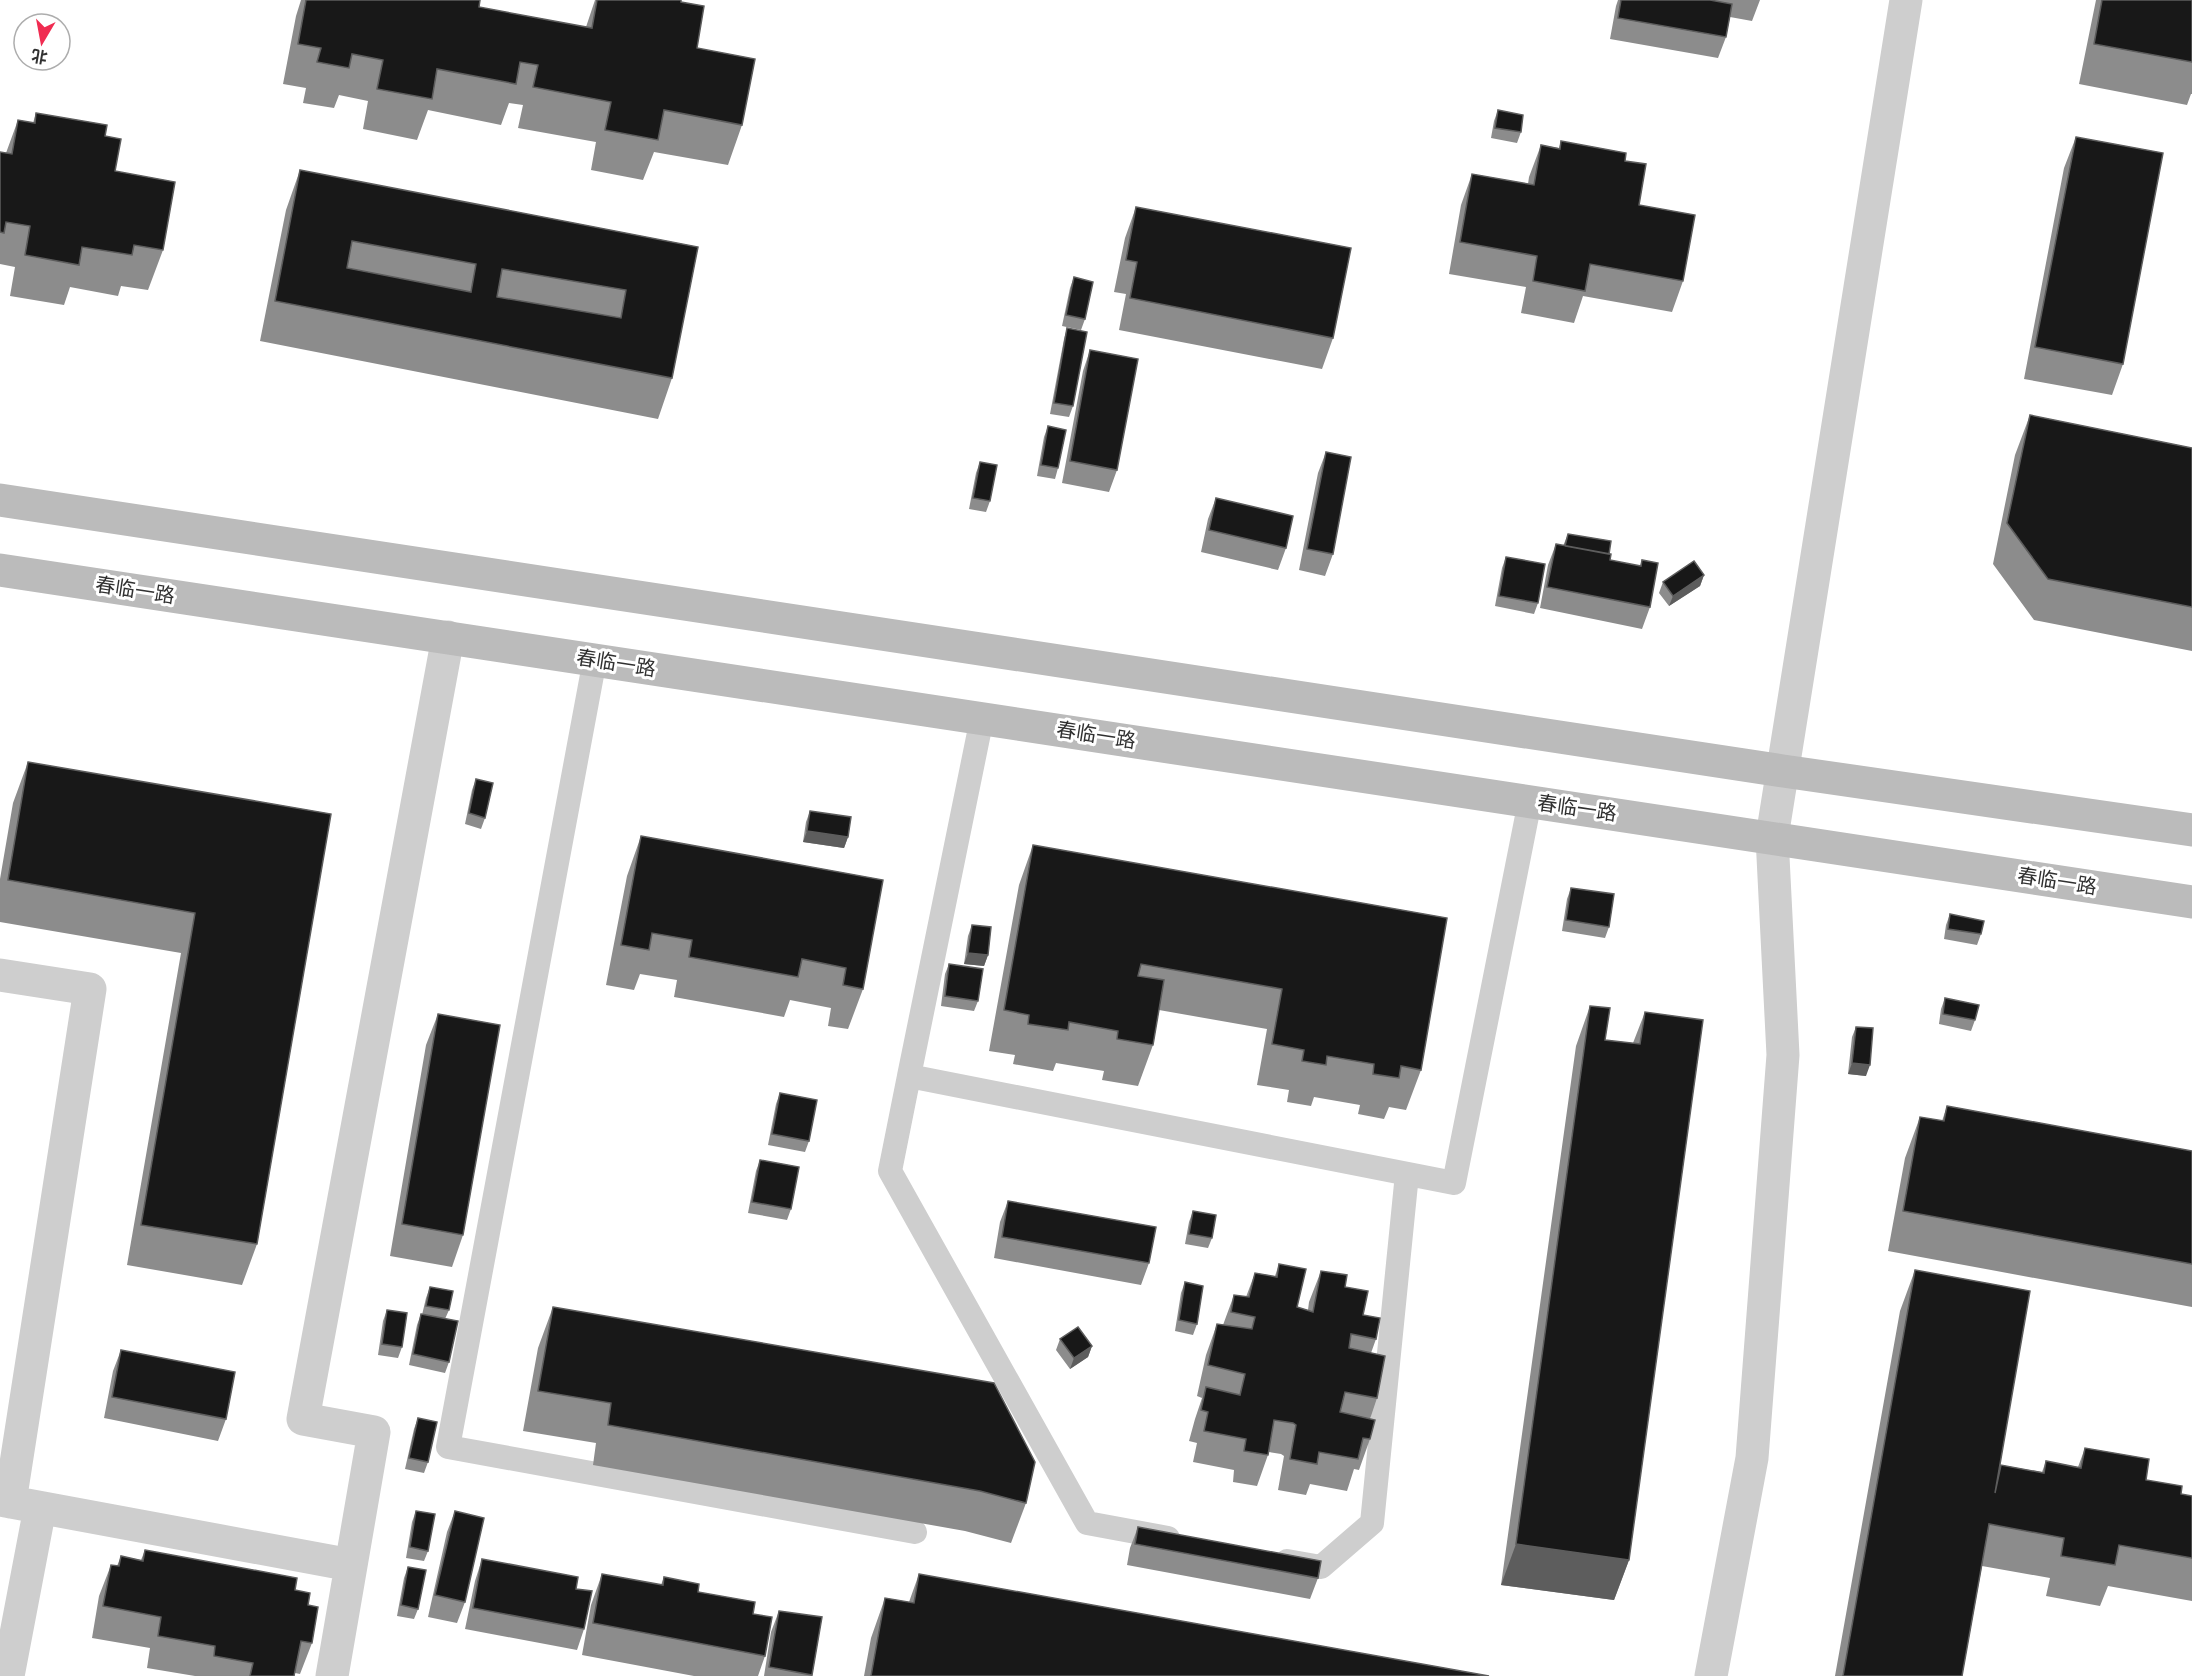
<svg xmlns="http://www.w3.org/2000/svg" width="2192" height="1676" viewBox="0 0 2192 1676" font-family="'DM Sans','Noto Sans SC',sans-serif">
  <style>
    .lines { fill: none; stroke-linecap: round; stroke-linejoin: round }
    .service { stroke: #cecece; stroke-width: 24 }
    .minor { stroke: #cecece; stroke-width: 33 }
    .secondary { stroke: #bbb; stroke-width: 33 }
    .wall { fill: #8c8c8c }
    .shaded-wall { fill: #5d5d5d }
    .building { fill: #181818; stroke: #5d5d5d; stroke-width: 1.5; fill-rule: evenodd }
    .labels { text-anchor: middle; stroke-width: 6; stroke-linejoin: round; paint-order: stroke }
    .street-label { font-size: 20px; fill: #313131; stroke: #fff }
  </style>
  <rect width="100%" height="100%" fill="#fff"/>
  <g class="lines">
    <path class="service" d="M595 659 448 1447 915 1532
      M982 718 909 1076 1454 1183 1530 801
      M909 1076 890 1171 1087 1523 1168 1538
      M1287 1561 1321 1567 1372 1523 1407 1174"/>
    <path class="minor" d="M0 975 90 989 10 1502
      M0 1500 351 1565
      M8 1676 40 1508
      M332 1676 374 1432 303 1419 448 637
      M1711 1676 1752 1458 1783 1055 1772 837 1906 0"/>
    <path class="secondary" d="M0 500 1783 771 2192 830
      M0 570 2192 902"/>
  </g>
  <path class="wall" d="M301 0H480L479 7 586 27 595 0H681V2L697 48 742 125 728 165 654 152 643 180 591 170 596 142 518 128 523 105 509 103 501 125 428 110 417 140 363 129 368 101 339 95 334 108 303 103 306 88 283 84 296 16Z
    M1618 0H1760L1752 21 1730 17 1726 37 1718 58 1610 39 1616 6Z
    M2096 0H2192V94H2191L2187 105 2079 84Z
    M1498 110 1521 132 1517 143 1491 138 1494 121Z
    M36 113 105 136 115 171 163 250 148 290 121 286 118 296 70 287 64 305 10 296 15 267 0 264V152L6 153 18 120 33 123Z
    M2076 137 2123 364 2112 395 2024 379 2064 168Z
    M1561 141 1625 161 1639 205 1683 281 1672 312 1583 296 1574 323 1521 313 1526 287 1449 274 1461 205 1472 174 1528 184 1529 177 1541 145 1559 148Z
    M300 170 698 247 672 378 658 419 260 341 286 210Z
    M1136 207 1333 338 1322 369 1119 330 1126 294 1114 292 1125 238Z
    M1074 277 1085 319 1081 330 1062 326 1070 288Z
    M1067 328 1073 406 1069 417 1050 414 1064 339Z
    M1090 350 1117 470 1109 492 1062 483 1083 371Z
    M2030 415 2192 448V651L2034 620 1993 564 2015 455Z
    M1048 426 1058 468 1055 479 1037 476 1044 437Z
    M1326 452 1333 554 1325 576 1299 570 1318 473Z
    M980 462 990 501 986 512 969 509 976 473Z
    M1216 498 1286 548 1278 570 1201 552 1208 519Z
    M1568 534 1609 554 1610 560 1640 566 1642 560 1650 607 1642 629 1540 608 1548 565 1556 544 1563 546Z
    M1506 557 1538 603 1534 614 1495 606 1502 568Z
    M1704 575 1700 586 1669 606 1659 593 1663 582Z
    M28 762 331 814 257 1244 242 1285 127 1265 181 953 0 922V879L13 803Z
    M476 779 485 818 481 829 465 824 472 790Z
    M810 811 848 837 844 848 803 842 806 822Z
    M641 836 883 880 863 989 848 1029 828 1026 831 1008 790 1000 784 1017 674 997 677 980 640 974 634 990 606 985 627 876Z
    M1033 845 1421 1070 1406 1110 1389 1107 1384 1119 1358 1114 1360 1105 1314 1097 1311 1106 1287 1102 1289 1090 1257 1085 1267 1029 1159 1010 1153 1045 1138 1086 1102 1080 1104 1071 1056 1063 1053 1071 1013 1064 1015 1055 989 1051 1019 885Z
    M1571 888 1609 927 1605 938 1562 931 1567 899Z
    M1950 914 1981 934 1977 945 1944 939 1946 925Z
    M972 925 988 955 984 966 964 964 968 936Z
    M949 964 978 1001 974 1011 941 1006 945 974Z
    M1945 998 1975 1020 1971 1031 1939 1024 1941 1009Z
    M1590 1006 1605 1040 1633 1043 1645 1012 1629 1560 1614 1600 1501 1585 1576 1046Z
    M438 1014 463 1235 452 1267 390 1256 426 1045Z
    M1856 1027 1866 1076 1848 1074 1852 1037Z
    M780 1093 809 1141 805 1152 768 1145 776 1104Z
    M1947 1106 2192 1151V1307L1888 1251 1905 1158 1920 1117 1942 1121Z
    M760 1160 791 1209 787 1220 748 1213 756 1171Z
    M1008 1201 1149 1263 1141 1285 994 1258 1000 1222Z
    M1193 1211 1212 1238 1208 1248 1185 1244 1189 1222Z
    M1279 1264 1297 1307 1308 1310 1309 1302 1321 1271 1345 1287 1363 1315 1376 1339 1371 1353 1377 1398 1370 1419V1439L1359 1470 1354 1469 1347 1491 1310 1484 1306 1495 1278 1490 1284 1456 1281 1454 1269 1452 1257 1486 1233 1482 1234 1470 1193 1462 1197 1443 1189 1441 1195 1419 1202 1398 1197 1396 1206 1355 1217 1324 1223 1325 1234 1295 1246 1297 1255 1273 1275 1276Z
    M1915 1270 1998 1473 2001 1465 2042 1472 2046 1461 2078 1467 2085 1448 2146 1480 2181 1494 2192 1496V1601L2108 1586 2100 1606 2046 1596 2050 1578 1982 1566 1962 1676H1835L1900 1311Z
    M1185 1282 1197 1324 1193 1335 1175 1331 1181 1293Z
    M430 1287 449 1310 445 1319 449 1362 445 1373 409 1365 417 1325 421 1314 422 1315 426 1298Z
    M553 1307 1026 1503 1011 1543 965 1531 593 1465 596 1443 523 1431 538 1348Z
    M387 1310 402 1347 398 1358 378 1355 383 1321Z
    M1060 1339 1092 1346 1088 1357 1070 1369 1056 1350Z
    M121 1350 226 1419 218 1441 104 1418 113 1371Z
    M418 1418 428 1462 424 1473 405 1469 414 1429Z
    M416 1511 428 1551 424 1561 406 1558 412 1522Z
    M455 1511 465 1602 457 1623 428 1617 447 1532Z
    M1138 1527 1318 1578 1310 1599 1127 1565 1130 1548Z
    M145 1550 295 1590 308 1605 312 1643 300 1674 295 1673 294 1676H195L147 1668 150 1648 92 1638 99 1596 111 1565 117 1566 121 1556 141 1560Z
    M482 1559 584 1629 577 1650 465 1629 475 1581Z
    M408 1567 418 1609 414 1619 397 1616 404 1578Z
    M602 1574 661 1585 664 1577 753 1614 765 1656 758 1676H694L582 1655 591 1605Z
    M919 1574 1489 1676H864L871 1638 885 1598 909 1602Z
    M779 1611 822 1617 812 1676H764L771 1632Z"/>
  <path class="shaded-wall" d="M1704 575 1700 586 1669 606 1673 596Z
    M807 831 848 837 844 848 803 842Z
    M968 953 988 955 984 966 964 964Z
    M1852 1063 1870 1065 1866 1076 1848 1074Z
    M1092 1346 1088 1357 1070 1369 1074 1358Z
    M1516 1544 1629 1560 1614 1600 1501 1585Z"/>
  <path class="building" d="M306 0H480L479 7 592 28 597 0H681V2L704 6 697 48 755 59 742 125 664 110 658 140 605 130 611 102 533 87 538 65 520 62 516 84 437 69 432 99 377 89 383 60 352 54 349 68 317 62 321 48 298 44Z
    M1621 0H1710L1732 4 1726 37 1618 18Z
    M2102 0H2192V62L2094 44Z
    M1498 110 1523 115 1521 132 1495 128Z
    M36 113 107 125 105 136 121 139 115 171 175 182 163 250 134 245 132 255 82 247 79 265 25 255 30 226 6 222 4 233 0 232V152L12 154 18 120 35 123Z
    M2076 137 2163 153 2123 364 2035 347Z
    M1561 141 1626 153 1625 161 1646 164 1639 205 1695 215 1683 281 1590 264 1585 291 1533 281 1537 256 1460 242 1472 174 1534 185 1541 145 1560 149Z
    M300 170 698 247 672 378 275 301ZM352 241 476 264 471 292 347 268ZM502 269 626 290 621 318 497 297Z
    M1136 207 1351 248 1333 338 1130 298 1137 262 1126 260Z
    M1074 277 1093 282 1085 319 1066 315Z
    M1067 328 1087 332 1073 406 1054 403Z
    M1090 350 1138 359 1117 470 1070 461Z
    M2030 415 2192 448V607L2048 579 2007 523Z
    M1048 426 1066 430 1058 468 1041 465Z
    M1326 452 1351 457 1333 554 1307 549Z
    M980 462 997 465 990 501 973 498Z
    M1216 498 1293 516 1286 548 1209 530Z
    M1568 534 1611 541 1609 554 1565 546Z
    M1556 544 1611 554 1610 560 1641 566 1642 560 1658 563 1650 607 1547 587Z
    M1506 557 1545 564 1538 603 1499 596Z
    M1694 561 1704 575 1673 596 1663 582Z
    M28 762 331 814 257 1244 141 1225 195 913 8 880Z
    M476 779 493 783 485 818 469 813Z
    M810 811 851 817 848 837 807 831Z
    M641 836 883 880 863 989 843 985 846 968 802 959 798 977 689 957 692 940 652 933 649 950 621 945Z
    M1033 845 1447 918 1421 1070 1401 1066 1399 1078 1373 1074 1374 1064 1327 1056 1326 1065 1302 1061 1304 1050 1272 1044 1282 989 1141 964 1138 976 1164 980 1153 1045 1117 1039 1118 1031 1069 1022 1068 1030 1028 1024 1029 1015 1004 1010Z
    M1571 888 1614 894 1609 927 1566 920Z
    M1950 914 1984 921 1981 934 1948 929Z
    M972 925 991 927 988 955 968 953Z
    M949 964 983 969 978 1001 945 996Z
    M1945 998 1979 1005 1975 1020 1943 1014Z
    M1590 1006 1610 1008 1605 1040 1640 1044 1645 1012 1703 1020 1629 1560 1516 1544Z
    M438 1014 500 1025 463 1235 402 1224Z
    M1856 1027 1873 1028 1870 1065 1852 1063Z
    M780 1093 817 1100 809 1141 772 1134Z
    M1947 1106 2192 1151V1264L1903 1211 1920 1117 1944 1121Z
    M760 1160 799 1167 791 1209 752 1202Z
    M1008 1201 1156 1227 1149 1263 1002 1237Z
    M1193 1211 1216 1215 1212 1238 1189 1234Z
    M1279 1264 1306 1269 1297 1307 1313 1312 1321 1271 1347 1275 1345 1287 1368 1291 1363 1315 1380 1318 1376 1339 1351 1334 1349 1348 1385 1356 1377 1398 1345 1392 1340 1412 1375 1420 1370 1439 1363 1438 1358 1459 1319 1452 1317 1464 1290 1459 1296 1425 1293 1423 1274 1420 1268 1455 1244 1451 1246 1439 1204 1431 1208 1412 1201 1410 1206 1387 1240 1395 1245 1374 1208 1365 1217 1324 1252 1329 1255 1317 1231 1312 1234 1295 1249 1297 1255 1273 1277 1277Z
    M1915 1270 2030 1291 1995 1493 2001 1465 2044 1473 2046 1461 2081 1468 2085 1448 2149 1459 2146 1480 2182 1486 2181 1494 2192 1496V1558L2119 1545 2115 1565 2061 1556 2064 1538 1989 1524 1962 1676H1843Z
    M1185 1282 1203 1286 1197 1324 1179 1320Z
    M430 1287 453 1291 449 1310 426 1306Z
    M553 1307 994 1383 1035 1462 1026 1503 980 1491 608 1425 611 1403 538 1391Z
    M387 1310 407 1313 402 1347 382 1344Z
    M421 1314 458 1321 449 1362 413 1354Z
    M1078 1327 1092 1346 1074 1358 1060 1339Z
    M121 1350 235 1372 226 1419 112 1397Z
    M418 1418 437 1422 428 1462 409 1458Z
    M416 1511 435 1514 428 1551 410 1547Z
    M455 1511 484 1518 465 1602 435 1595Z
    M1138 1527 1321 1561 1318 1578 1135 1544Z
    M145 1550 297 1578 295 1590 310 1593 308 1605 318 1607 312 1643 301 1641 294 1676H250L253 1663 214 1656 215 1646 158 1636 161 1617 103 1606 111 1565 119 1566 121 1556 143 1561Z
    M482 1559 578 1577 576 1589 592 1591 584 1629 473 1608Z
    M408 1567 426 1570 418 1609 401 1605Z
    M602 1574 663 1585 664 1577 699 1584 698 1592 755 1602 753 1614 772 1617 765 1656 593 1623Z
    M919 1574 1489 1676H871L885 1598 914 1603Z
    M779 1611 822 1617 812 1675 769 1667Z"/>
  <g class="labels">
    <g class="street-label">
      <text transform="translate(135 590) rotate(9)" y="7">春临一路</text>
      <text transform="translate(616 663) rotate(9)" y="7">春临一路</text>
      <text transform="translate(1096 735) rotate(9)" y="7">春临一路</text>
      <text transform="translate(1577 808) rotate(8)" y="7">春临一路</text>
      <text transform="translate(2057 881) rotate(9)" y="7">春临一路</text>
    </g>
  </g>
  <g transform="translate(42 42) rotate(190)"><circle r="28" fill="#ffffff" stroke="#adadad" stroke-width="1.5"/>
  <path d="M0-4.5L10 22L0 15L-10 22Z" fill="#f02c51"/>
  <text y="-9" font-size="16" font-weight="bold" text-anchor="middle" fill="#313131">北</text>
  </g>
</svg>
